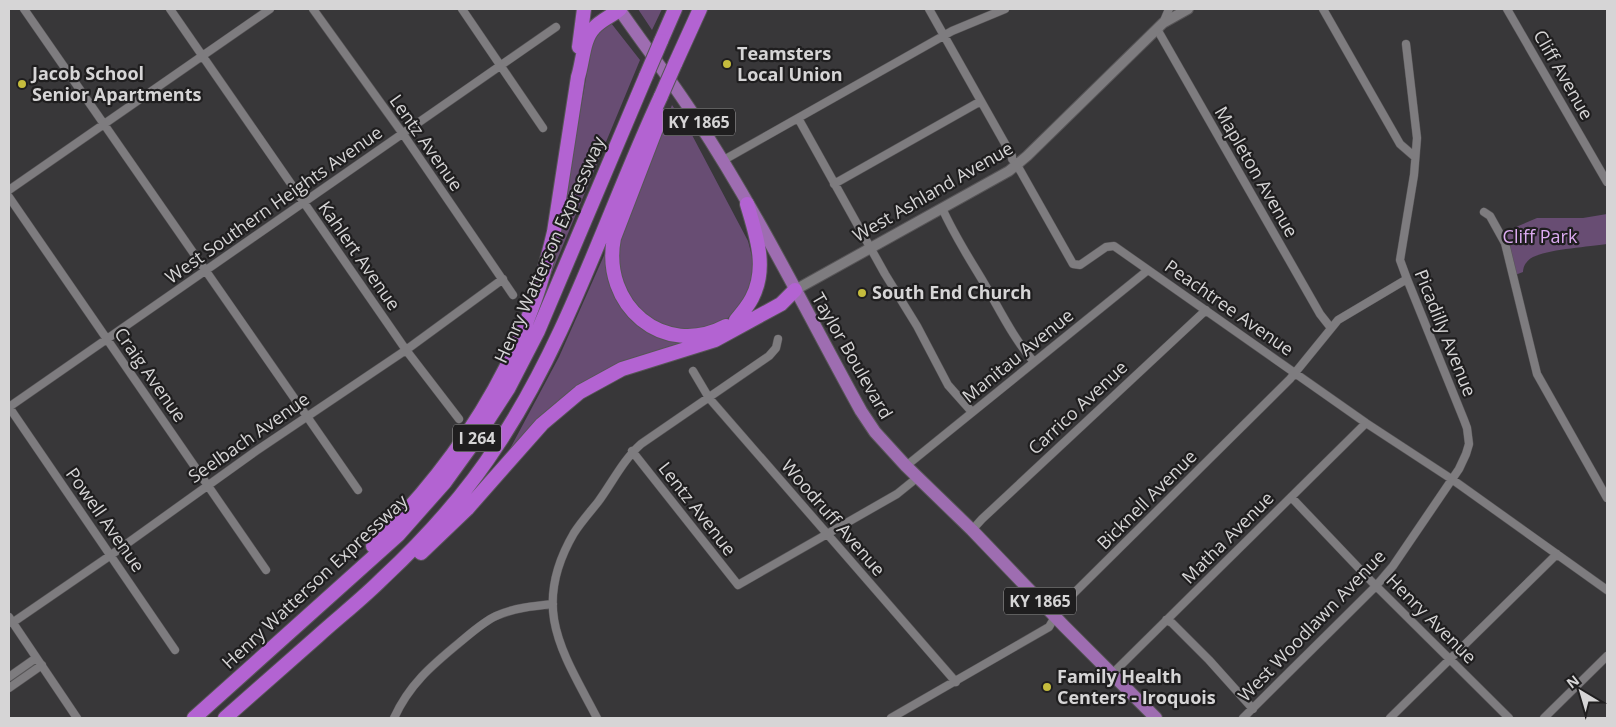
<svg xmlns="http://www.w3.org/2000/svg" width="1616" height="727" viewBox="0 0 1616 727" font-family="'Open Sans',sans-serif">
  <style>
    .green { fill: #684d73 }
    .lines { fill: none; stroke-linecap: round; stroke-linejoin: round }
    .minor-casing { stroke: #575557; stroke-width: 9 }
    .tertiary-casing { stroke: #575557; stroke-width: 12 }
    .primary-casing { stroke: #575557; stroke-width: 14 }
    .motorway-casing { stroke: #575557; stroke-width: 16 }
    .minor { stroke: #7e7c7f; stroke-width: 8 }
    .tertiary { stroke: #7e7c7f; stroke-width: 10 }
    .primary { stroke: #9e6db1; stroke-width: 12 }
    .motorway { stroke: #b363d2; stroke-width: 14 }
    .motorway-bridge-casing { stroke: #575557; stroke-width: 16; stroke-linecap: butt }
    .motorway-bridge { stroke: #b363d2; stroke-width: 14 }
    .poi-dot { fill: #c5bc3d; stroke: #1f1e1f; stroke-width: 2 }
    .labels { text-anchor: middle; stroke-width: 4.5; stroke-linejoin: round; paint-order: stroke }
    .shield { fill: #1f1e1f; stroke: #9f9e9f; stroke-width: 1 }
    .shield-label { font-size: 16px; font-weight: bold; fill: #d6d5d6 }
    .poi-label { font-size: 18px; font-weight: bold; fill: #d6d5d6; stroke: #1f1e1f; text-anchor: start }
    .street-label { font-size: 18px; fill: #d6d5d6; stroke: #1f1e1f }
    .park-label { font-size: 18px; fill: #ddacf2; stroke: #1f1e1f }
  </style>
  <rect width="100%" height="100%" fill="#383739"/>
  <path class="green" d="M638 9H662L652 30Z
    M611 23 640 60 547 284 563 211 591 49 595 34Z
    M672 105 692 135 748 241 754 264 753 280 745 299 733 314 725 320 707 328 680 330 660 323 641 312 634 305 618 272 620 239Z
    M1607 214V244C1588 247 1550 249 1533 257 1527 260 1523 266 1523 272L1515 275 1508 239 1504 232 1537 218H1583Z
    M606 251 607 271 611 287 622 307 679 343 675 348 632 361 505 458 559 357Z"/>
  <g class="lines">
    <g class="minor-casing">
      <path id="minor" d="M24 9 358 490
        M170 9 406 350 459 419
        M313 9 403 134 513 295
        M462 9 543 128
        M929 9 1012 156V159L1017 165 1073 264 1080 265 1106 247 1114 246 1366 423 1453 480 1607 590
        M1323 9 1400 144 1415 157
        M1507 9 1607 182
        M1163 23 1169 9
        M1157 29 1320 314 1331 328
        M798 118 885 274 917 326 948 385 972 412
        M722 161 952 31 1005 9
        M834 184 981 101
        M9 190 270 9
        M9 197 266 570
        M942 208C954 235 969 258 984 283 1000 310 1013 338 1034 362
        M1484 212 1490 216 1505 243 1537 374 1607 498
        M693 371 709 398 956 682
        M632 451 738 585 897 494 918 477
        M906 466 1148 270
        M1291 497 1371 581 1509 718
        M972 530 982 519 1206 310
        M9 617 77 718
        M1166 620 1172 623 1209 660 1253 709
        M12 623 111 555 256 451 406 350 503 279
        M175 650 9 407 556 27
        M1112 674 1366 423
        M9 677 36 658
        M9 688 42 665
        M394 718C409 685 431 666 459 643 470 634 483 622 496 616 514 608 533 606 553 604
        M597 718C562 651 530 608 574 533 581 522 590 512 598 502 612 483 623 460 641 444L769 356 776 348 778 339
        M891 718 1049 627 1062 605 1290 379 1338 320 1407 279
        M1243 718 1376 586 1393 566 1459 469 1466 454 1469 444 1467 428 1464 420 1407 279 1400 260 1414 175 1417 138 1406 44
        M1390 718 1557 554
        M1544 718 1607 656"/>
    </g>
    <g class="tertiary-casing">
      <path id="tertiary" d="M795 290 1009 171 1027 156 1163 23 1188 9"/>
    </g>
    <g class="primary-casing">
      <path id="primary" d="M619 9C644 45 671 80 695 117 757 211 807 313 861 411L875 432 906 466 972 530 1064 626 1156 718"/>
    </g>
    <g class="motorway-casing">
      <path id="motorway" d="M661 41 675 9
        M579 47 584 9
        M675 64 700 9
        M661 116 614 238C601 305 663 359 726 326
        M736 320C742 313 748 306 752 298 768 267 756 235 747 204
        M373 546C442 478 500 396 533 305 542 282 548 257 554 232L578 77C583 62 583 39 594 28 601 20 612 16 620 9
        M421 553 467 509 542 424 580 392 622 369 715 340 781 304 795 290
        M194 718 398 535 445 482 471 446 508 389 538 331 646 76
        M225 718C256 691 287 663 318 636 339 617 362 599 382 579 425 539 466 494 498 444 569 337 607 212 661 96"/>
    </g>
    <use href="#minor" class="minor"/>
    <use href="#tertiary" class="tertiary"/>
    <use href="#primary" class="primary"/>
    <use href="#motorway" class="motorway"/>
    <g class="motorway-bridge-casing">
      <path id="motorway-bridge" d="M646 76 661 41
        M661 96 675 64"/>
    </g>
    <use href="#motorway-bridge" class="motorway-bridge"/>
  </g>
  <g class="poi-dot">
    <circle cx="727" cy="64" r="5"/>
    <circle cx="22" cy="84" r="5"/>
    <circle cx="862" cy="293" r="5"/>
    <circle cx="1047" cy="687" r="5"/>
  </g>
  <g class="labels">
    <g class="shield">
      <rect x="663" y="108.5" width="72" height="27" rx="4"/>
      <rect x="453" y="424.5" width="48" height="27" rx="4"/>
      <rect x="1004" y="587.5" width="72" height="27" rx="4"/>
    </g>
    <g class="shield-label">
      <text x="699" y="128">KY 1865</text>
      <text x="477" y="444">I 264</text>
      <text x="1040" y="607">KY 1865</text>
    </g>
    <g class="poi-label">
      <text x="737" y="60">Teamsters<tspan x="737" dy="21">Local Union</tspan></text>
      <text x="32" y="80">Jacob School<tspan x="32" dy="21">Senior Apartments</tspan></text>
      <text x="872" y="299">South End Church</text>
      <text x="1057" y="683">Family Health<tspan x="1057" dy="21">Centers - Iroquois</tspan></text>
    </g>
    <g class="street-label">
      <text transform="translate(1563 75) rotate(60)" y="6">Cliff Avenue</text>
      <text transform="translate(426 143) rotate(55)" y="6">Lentz Avenue</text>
      <text transform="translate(1256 172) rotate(60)" y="6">Mapleton Avenue</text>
      <text transform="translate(933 192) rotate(-30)" y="6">West Ashland Avenue</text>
      <text transform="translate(274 205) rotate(-35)" y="6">West Southern Heights Avenue</text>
      <text transform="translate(550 250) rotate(-66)" y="6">Henry Watterson Expressway</text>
      <text transform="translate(359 256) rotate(55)" y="6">Kahlert Avenue</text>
      <text transform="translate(1229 308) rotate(35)" y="6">Peachtree Avenue</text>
      <text transform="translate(1445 333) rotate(68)" y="6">Picadilly Avenue</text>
      <text transform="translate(852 356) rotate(60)" y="6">Taylor Boulevard</text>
      <text transform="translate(1018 356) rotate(-39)" y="6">Manitau Avenue</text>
      <text transform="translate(150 375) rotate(55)" y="6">Craig Avenue</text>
      <text transform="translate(1078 408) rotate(-43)" y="6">Carrico Avenue</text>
      <text transform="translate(249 438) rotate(-35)" y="6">Seelbach Avenue</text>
      <text transform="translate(1147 500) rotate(-45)" y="6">Bicknell Avenue</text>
      <text transform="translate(697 509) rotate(52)" y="6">Lentz Avenue</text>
      <text transform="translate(833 518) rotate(49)" y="6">Woodruff Avenue</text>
      <text transform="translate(105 520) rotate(55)" y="6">Powell Avenue</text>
      <text transform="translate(1228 538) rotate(-45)" y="6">Matha Avenue</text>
      <text transform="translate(315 582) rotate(-43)" y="6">Henry Watterson Expressway</text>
      <text transform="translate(1431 619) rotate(45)" y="6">Henry Avenue</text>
      <text transform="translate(1312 626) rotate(-46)" y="6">West Woodlawn Avenue</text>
    </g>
    <g class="park-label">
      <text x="1540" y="243">Cliff Park</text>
    </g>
  </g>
  <rect width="1616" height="727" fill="none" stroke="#d6d5d6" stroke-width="20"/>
  <g transform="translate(1581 692) rotate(322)" stroke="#1f1e1f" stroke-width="4" paint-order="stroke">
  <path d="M0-4L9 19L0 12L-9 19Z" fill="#d6d5d6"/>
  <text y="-8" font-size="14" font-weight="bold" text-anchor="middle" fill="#d6d5d6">N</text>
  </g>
</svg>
